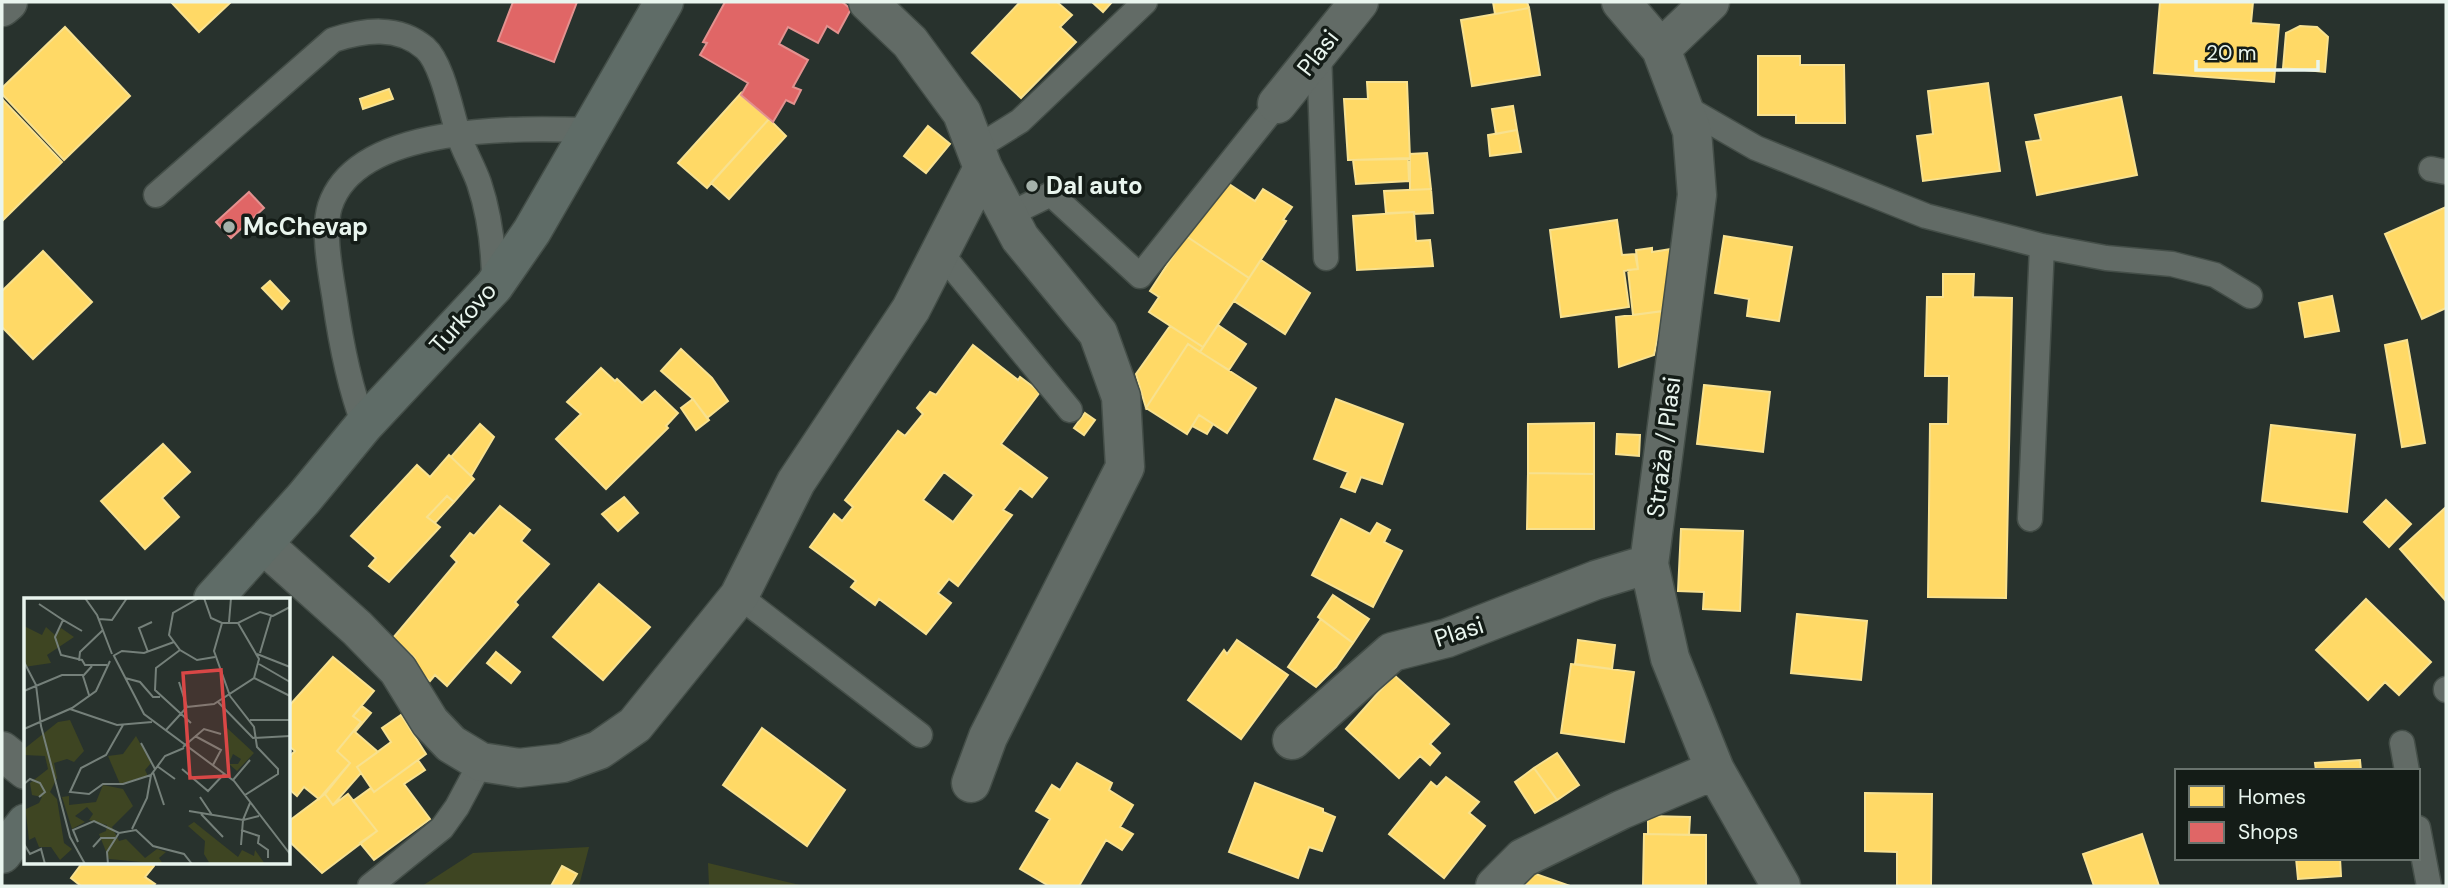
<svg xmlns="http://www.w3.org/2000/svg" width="2448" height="888" viewBox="0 0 2448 888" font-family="'DM Sans',sans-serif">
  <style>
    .green { fill: #3e4522 }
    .homes { fill: #ffd966; stroke: #f8e18f; stroke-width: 2; fill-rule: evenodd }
    .shops { fill: #e06666; stroke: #e3918f; stroke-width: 2 }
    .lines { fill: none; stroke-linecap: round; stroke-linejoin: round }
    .lane-casing { stroke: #444e48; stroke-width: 27 }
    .street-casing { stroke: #444e48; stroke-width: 41 }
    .secondary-casing { stroke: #444e48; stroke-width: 41 }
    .lane { stroke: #626b66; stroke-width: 24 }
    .street { stroke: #626b66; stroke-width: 38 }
    .secondary { stroke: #5f6c67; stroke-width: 38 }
    .poi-dot { fill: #a5b1aa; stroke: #141c17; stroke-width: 2.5 }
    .labels { text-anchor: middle; stroke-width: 7; stroke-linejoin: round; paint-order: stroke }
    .street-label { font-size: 24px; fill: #e9f5ee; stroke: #141c17 }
    .poi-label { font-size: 24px; font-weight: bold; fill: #e9f5ee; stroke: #141c17; text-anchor: start }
    .inset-road { fill: none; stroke: #75807a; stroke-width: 2 }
    .view { fill: #d94746; fill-opacity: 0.15; stroke: #d94746; stroke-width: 3.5 }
    .inset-edge { fill: none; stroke: #e9f5ee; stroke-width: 3.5 }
  </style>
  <rect width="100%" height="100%" fill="#28322d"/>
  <path class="green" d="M589 847 579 886H422L473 853Z
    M708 863 804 886H709Z"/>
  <path class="homes" d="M171 2H231L199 32Z
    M1020 2H1057L1072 15 1060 27 1076 42 1021 98 972 53Z
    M1092 2H1112L1103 12Z
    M1493 2H1527L1529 8 1495 14Z
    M2160 2H2253L2251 23 2279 25 2274 82 2154 73Z
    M1529 8 1540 75 1472 86 1461 20Z
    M2300 26 2317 27 2328 37 2325 72 2283 68 2286 33Z
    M65 27 130 96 64 160 2 94V88Z
    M1758 56H1800V65H1844L1845 123H1796V115H1758Z
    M1367 82H1407L1410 159 1348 160 1344 99H1368Z
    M1988 83 2000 171 1923 181 1917 136 1933 134 1928 91Z
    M389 89 393 99 363 109 360 99Z
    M742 92 741 95 769 119 707 188 678 163Z
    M2121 97 2137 175 2037 195 2026 142 2041 140 2035 115Z
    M2 99 62 162 2 221Z
    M1513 106 1517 130 1496 134 1492 109Z
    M769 119 786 136 729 199 711 183Z
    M928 126 950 144 926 173 904 156Z
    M1517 130 1521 152 1490 156 1488 135Z
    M1427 153 1431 189 1410 190V154Z
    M1408 158 1409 181 1356 184 1353 160Z
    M1223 180 1255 201 1263 189 1292 207 1283 220 1286 221 1249 278 1186 236Z
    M1431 189 1433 213 1414 214V212L1386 213 1384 191Z
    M2446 207V308L2422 319 2385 234Z
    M1414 212 1416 241 1430 240 1433 266 1357 270 1353 216Z
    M1617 220 1622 255 1635 254 1638 269 1624 271 1629 307 1561 317 1550 230Z
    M1186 236 1249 278 1203 347 1149 312 1159 297 1150 291Z
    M1724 236 1792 247 1779 321 1747 316 1749 299 1715 293Z
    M1652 248V252L1671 249 1663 311 1633 315 1628 270 1638 269 1636 250Z
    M43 251 92 302 33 359 2 327V291Z
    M1261 260 1310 293 1285 334 1234 301Z
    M1943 274H1974L1973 297 2012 298 2006 598 1928 597 1930 424H1948L1949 376H1925L1927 297H1943Z
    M270 281 289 301 282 309 262 288Z
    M2332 296 2339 331 2305 337 2299 303Z
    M1663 311 1654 355 1619 367 1616 317Z
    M1218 325 1246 344 1229 370 1200 352Z
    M1170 326 1203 347 1200 352 1188 344 1146 408 1136 374Z
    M2407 340 2425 443 2402 447 2385 345Z
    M1188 344 1256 388 1227 433 1199 415 1187 434 1146 408Z
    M973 345 1018 380 1020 377 1040 392 1001 444 1047 478 1032 497 1020 488 1003 510 1012 515 958 586 949 579 938 593 951 603 926 634 879 599 875 605 851 587 856 581 810 547 834 514 842 521 853 507 845 500 898 431 905 436 923 414 917 408 930 392 936 395ZM944 472 974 495 953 522 923 500Z
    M681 349 712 378 728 401 707 418 693 399 661 371Z
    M601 368 615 381 617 379 642 403 655 391 678 413 666 426 668 428 606 489 556 439 581 414 567 402Z
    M1704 385 1770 392 1763 452 1697 444Z
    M693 399 709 420 696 430 681 408Z
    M1336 399 1403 424 1382 484 1361 477 1355 492 1341 487 1348 472 1314 459Z
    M1085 413 1095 420 1084 435 1074 428Z
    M1199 415 1213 424 1207 434 1192 426Z
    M1594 423V474L1528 473V424Z
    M480 424 494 437 471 476 451 457Z
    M2271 425 2355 435 2347 512 2262 501Z
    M1617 434 1640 435 1639 456 1616 454Z
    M163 444 190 472 162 498 179 517 145 549 101 501Z
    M449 455 474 479 454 502 447 496 427 517 440 527 389 582 369 566 376 558 351 536 417 465 430 477Z
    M1528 473 1594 474V529H1527Z
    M447 496 454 502 435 523 427 517Z
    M624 497 638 513 618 531 602 514Z
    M2386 500 2411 524 2389 547 2364 522Z
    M500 506 530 530 521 541 549 564 515 602 518 605 447 686 435 675 430 681 410 664 415 658 393 638 457 562 451 556 470 533 474 536Z
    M2446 507V601L2400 549Z
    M1341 519 1370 534 1377 523 1390 530 1384 542 1402 551 1373 607 1312 575Z
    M1681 529 1743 531 1740 611 1703 609 1704 592 1678 591Z
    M599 584 650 627 603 680 553 637Z
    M1333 595 1369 619 1353 643 1318 617Z
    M2366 599 2431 662 2399 695 2385 682 2368 700 2316 650Z
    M1797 614 1867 621 1861 680 1791 673Z
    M1321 619 1353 643 1336 667 1316 687 1288 667Z
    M1237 640 1288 675 1241 739 1188 700 1224 650 1227 654Z
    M1578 640 1615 645 1612 669 1575 664Z
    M496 652 520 672 511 683 487 663Z
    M333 657 374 691 353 716 361 722 337 751 350 763 319 799 304 787 297 796 289 789V757L295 751 289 746V706Z
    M1571 664 1634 672 1624 742 1561 733Z
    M1394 675 1449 724 1430 744 1440 753 1430 765 1420 756 1399 778 1346 729Z
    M362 706 371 713 355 732 378 752 357 767 361 773 333 805 325 794 350 763 337 751 361 722 353 716Z
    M401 715 426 754 374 792 357 767 391 742 382 728Z
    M762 728 845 790 807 846 723 785Z
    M1557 753 1579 785 1557 800 1534 768Z
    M418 760 425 770 404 784 430 819 374 860 360 843 377 831 353 801 371 788 374 792Z
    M2360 760 2361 771H2316L2315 763Z
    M1077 763 1112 783 1109 790 1133 805 1120 827 1133 834 1122 850 1106 840 1079 886H1049L1020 869 1050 819 1036 811 1052 785 1060 790Z
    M1534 768 1557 800 1535 813 1515 782Z
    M1446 777 1479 802 1469 813 1485 826 1444 878 1389 834 1431 782 1437 787Z
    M1255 783 1323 809V812L1335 817 1322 851 1309 847 1298 878 1229 852Z
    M1865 793 1932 794 1931 886H1897V852L1865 851Z
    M325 794 333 805 348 794 377 831 322 873 289 841V821Z
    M1648 816 1690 817 1689 835 1648 834Z
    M1644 834 1706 835V886H1643Z
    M2142 834 2159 886H2094L2083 854Z
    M2296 858H2340L2341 876 2298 879Z
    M83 862H149L154 866 145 877 155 884 153 886H81L71 878Z
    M562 866 577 874 570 886H551Z
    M1530 872 1570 886H1525Z"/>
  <path class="shops" d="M513 2H577L554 62 498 41Z
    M725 2H842L851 9 838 33 827 26 818 43 788 27 779 44 808 60 793 87 801 90 794 104 786 100 773 122 741 95 748 83 700 55 707 43 703 42Z
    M249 192 264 208 231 238 216 222Z"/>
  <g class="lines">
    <g class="lane-casing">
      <path id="lane" d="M1319 51 1326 258
        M1683 106 1756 148 1926 216 2042 246 2106 258 2172 264 2215 275 2250 296
        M975 149 1020 121 1145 2
        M2431 169 2446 172
        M156 195 333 40C364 30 398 25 425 48 442 63 451 111 458 133 463 150 473 166 479 183 490 216 494 249 494 284
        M1008 215 1051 194 1140 276 1277 104
        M940 252 1070 410
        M364 425C349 385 341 344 335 301 331 275 322 231 330 206 357 123 521 128 591 130
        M2030 519 2042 246
        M739 596 920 735
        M2446 690V689
        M2402 743 2407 771
        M2418 828 2429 886
        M370 886 442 828 457 807 481 762"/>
    </g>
    <g class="street-casing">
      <path id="street" d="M868 2 910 42 962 113 983 168 1020 238 1098 333 1121 397 1125 467 988 737 971 783
        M1621 2 1661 49 1692 131 1697 195 1649 564 1670 658 1715 770 1781 886
        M2 7 8 2
        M1661 49 1710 2
        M1277 104 1359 2
        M263 544 357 628 398 670 430 722 451 744 481 762 519 768 563 763 599 750 635 725 739 596 796 482 911 309 983 168
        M1292 740 1392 652 1447 638 1596 580 1649 564
        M2 751 26 770
        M1495 886 1523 858 1621 810 1715 770"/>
    </g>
    <g class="secondary-casing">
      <path id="secondary" d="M213 599 304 498 364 425 494 286 532 231 664 2
        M2 854 26 823"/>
    </g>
    <use href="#lane" class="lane"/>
    <use href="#street" class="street"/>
    <use href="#secondary" class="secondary"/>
  </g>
  <g class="poi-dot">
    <circle cx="1032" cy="186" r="7"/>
    <circle cx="229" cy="227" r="7"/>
  </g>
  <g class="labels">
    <g class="street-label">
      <text transform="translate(1318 53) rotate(-52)" y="8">Plasi</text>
      <text transform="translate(463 318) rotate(-48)" y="8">Turkovo</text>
      <text transform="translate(1664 447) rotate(-83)" y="8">Straža / Plasi</text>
      <text transform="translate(1459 632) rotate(-18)" y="8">Plasi</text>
    </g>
    <g class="poi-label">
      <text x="1046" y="194">Dal auto</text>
      <text x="243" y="235">McChevap</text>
    </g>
  </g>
  <g transform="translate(24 598)">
    <rect width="266" height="266" fill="#28322d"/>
    <path d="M0 28 18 37 22 29 31 37 37 30 50 39 23 57 27 65 0 69ZM46 122 60 153 50 164 43 161 30 165 33 180 26 194 33 201 40 245 48 251 36 262 27 249H15L11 239 5 242 0 199 2 211 15 205 18 199 8 197 6 185 24 171 21 158 0 157V151L34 124ZM203 130 230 155 213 173 205 166H214L217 161 209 156 206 163 202 157ZM112 138 127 165 121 172 124 178 96 186 84 158 99 156ZM79 187 99 191 109 208 88 229 95 243 102 241 121 260 133 251 142 254 135 260 139 266 85 261 75 236 82 233 83 227 65 222 69 216 63 209 51 218 61 224 48 231 38 199 45 198V207L72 204ZM170 224 214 259 218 252 230 258 231 252 241 266H186L180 256 181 243 164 228Z" fill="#3e4522"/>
    <path class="inset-road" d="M61 0 73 17 88 56M175 0 149 15 145 37 156 52 173 62 191 59M180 0 187 20 198 25H214L236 14 249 18 266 9M15 6 39 22M75 21 88 22 103 0M205 24 207 0M198 25 190 53 206 98M58 33 39 22 31 39 37 57 58 62 61 67H83M156 52 132 70 131 92 167 125M124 54 115 30 128 24M236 55 247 18M233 56 266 69M89 58 98 53 120 55 150 44M90 58 120 116 210 183 266 256M55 63 56 54 79 32M0 64 12 87 17 128 46 239 61 266M235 66 266 84M101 80 116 84 129 99H136M230 80 266 98M155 84 163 109M0 93 38 77H59M65 97 59 78 68 68M206 98 230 129 233 149 254 171V176L221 197M194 104 229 140 266 138M46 111 93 127 128 124M226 122H266M99 127 82 157 57 170 46 194 65 196 79 186H99L127 177M0 131 48 110 72 93 86 63M142 132 163 109 190 106 230 80 235 61 214 25M171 138 197 152 189 167M117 145 131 171M159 149 180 131 197 136M133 168 151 181M158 171 184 193 200 176M129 174 140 207M209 182 226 162M0 186 6 181 16 185 21 194 15 199M176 199 188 217M165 213 219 222 226 205M177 216 199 239M108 231 123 200 127 177 141 158 160 150M217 232 235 238 234 245 244 252V260M54 244 49 232 70 223 95 235 112 232 129 248 160 256 168 266M0 246 6 256 17 251 21 266M217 247 219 222 235 218M69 249 77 240H91M84 266 83 254 95 235"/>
    <path class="view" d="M197 72 205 178 166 180 159 75Z"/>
    <rect width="266" height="266" class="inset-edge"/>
  </g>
  <rect width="2448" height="888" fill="none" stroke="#e9f5ee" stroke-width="7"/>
  <rect x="2175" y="769" width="245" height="91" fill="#141c17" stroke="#69736d" stroke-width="2"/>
  <rect x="2189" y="786" width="35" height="21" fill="#ffd966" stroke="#69736d" stroke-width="2"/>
  <text x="2238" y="804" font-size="21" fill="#e9f5ee">Homes</text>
  <rect x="2189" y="822" width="35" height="21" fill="#e06666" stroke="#69736d" stroke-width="2"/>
  <text x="2238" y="839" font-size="21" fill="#e9f5ee">Shops</text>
  <path d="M2196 60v10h122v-10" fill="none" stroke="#e9f5ee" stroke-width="3.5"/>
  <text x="2206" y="60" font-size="21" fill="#e9f5ee" stroke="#141c17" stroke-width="5" paint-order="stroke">20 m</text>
</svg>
